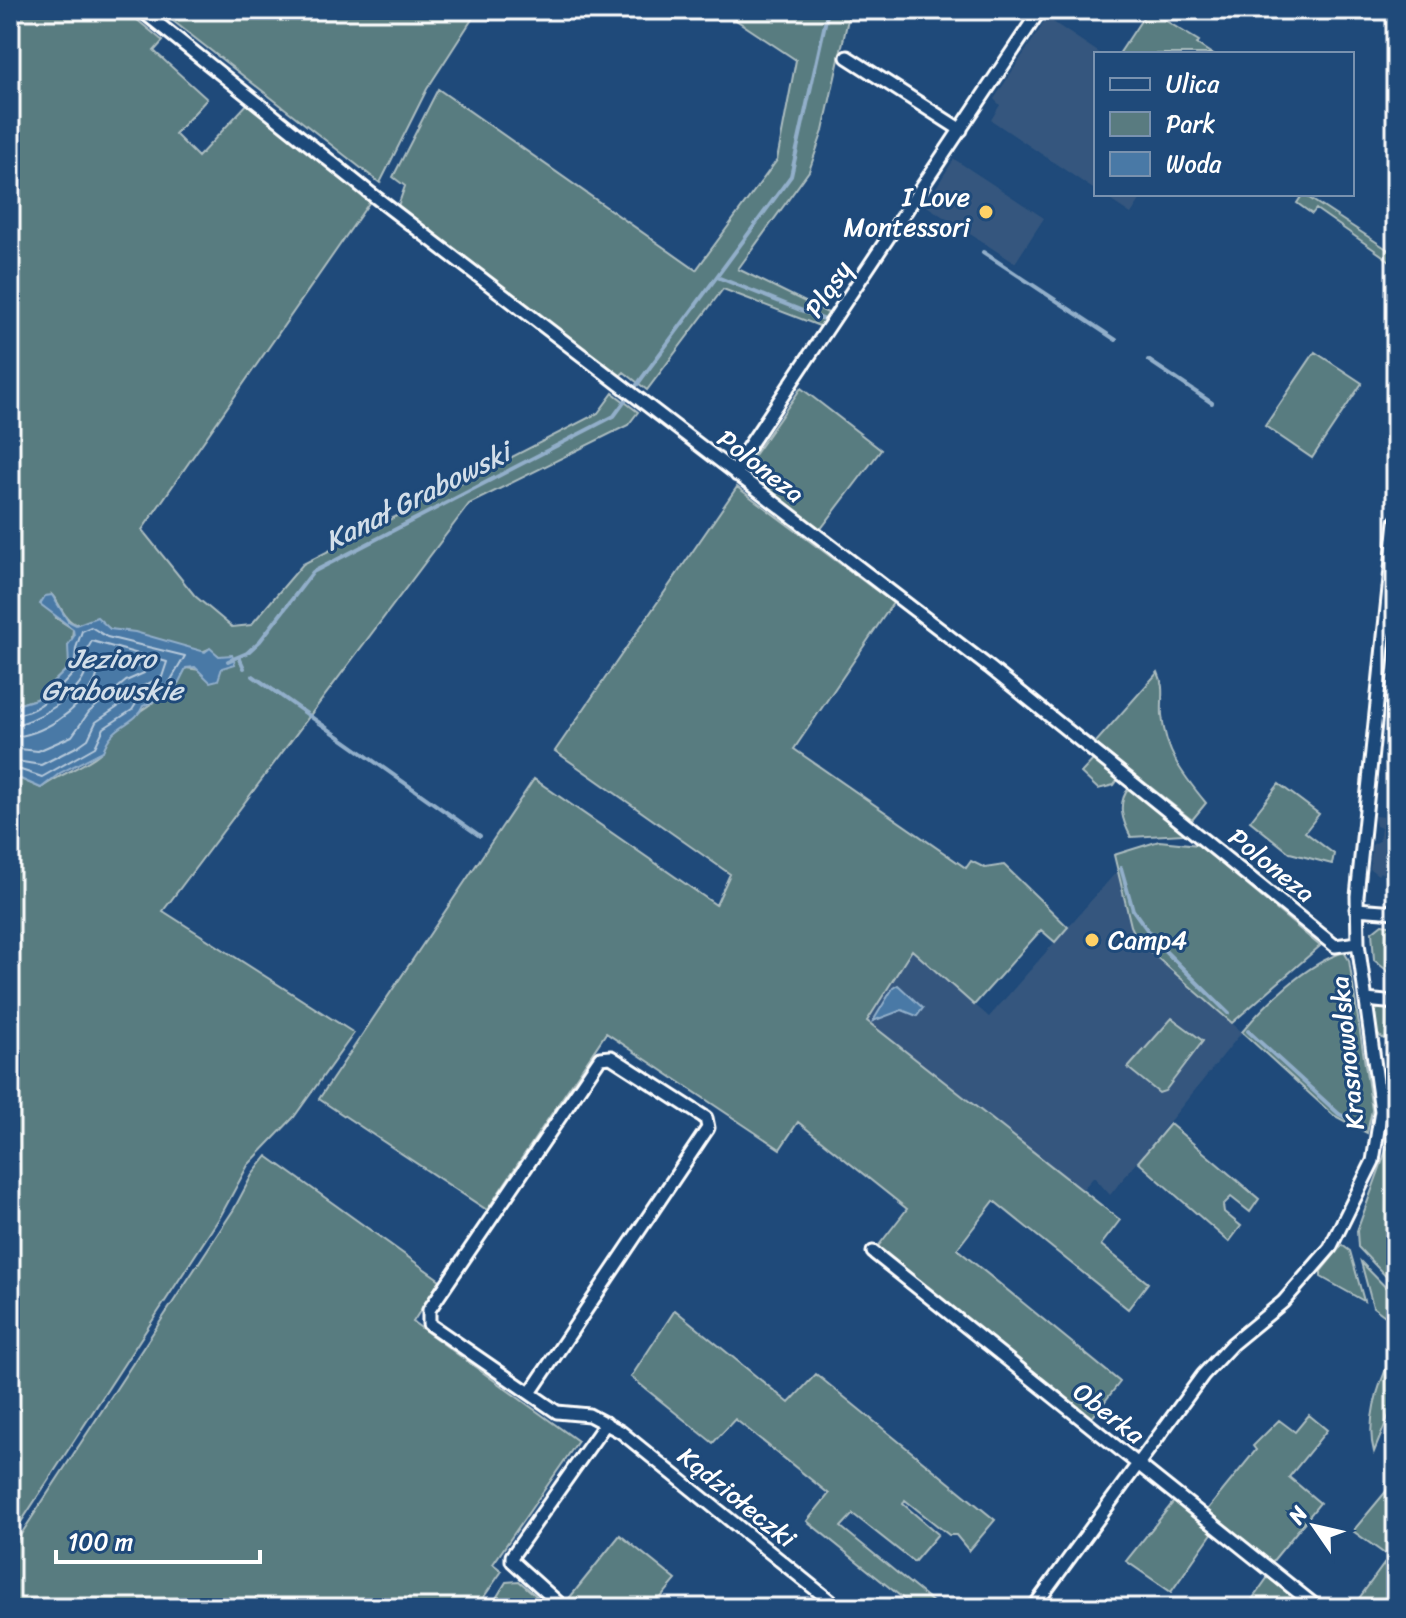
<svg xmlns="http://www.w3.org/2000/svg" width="1406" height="1618" viewBox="0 0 1406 1618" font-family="Sriracha,sans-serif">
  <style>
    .built { fill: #34567e }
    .green { fill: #597b80; stroke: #acbdc0; stroke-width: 2 }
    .water { fill: #4979a6; stroke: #92afca; stroke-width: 2 }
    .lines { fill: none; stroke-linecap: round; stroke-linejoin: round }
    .shore { stroke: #b6c9db; stroke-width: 2 }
    .stream { stroke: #92afca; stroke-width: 4 }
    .street-casing { stroke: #fff; stroke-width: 17 }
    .street { stroke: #1f4a7a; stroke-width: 11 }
    .poi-dot { fill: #ffd166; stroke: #1f4a7a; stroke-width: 3 }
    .labels { text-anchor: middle; stroke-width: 6; stroke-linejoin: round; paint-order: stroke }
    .poi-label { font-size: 26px; fill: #fff; stroke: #1f4a7a; text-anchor: end }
    .street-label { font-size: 26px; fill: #fff; stroke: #1f4a7a }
    .water-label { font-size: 28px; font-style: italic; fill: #d2dee9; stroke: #1f4a7a }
  </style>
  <rect width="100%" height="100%" fill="#1f4a7a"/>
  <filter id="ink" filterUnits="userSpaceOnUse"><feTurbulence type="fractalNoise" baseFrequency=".0125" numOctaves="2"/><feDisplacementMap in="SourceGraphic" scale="16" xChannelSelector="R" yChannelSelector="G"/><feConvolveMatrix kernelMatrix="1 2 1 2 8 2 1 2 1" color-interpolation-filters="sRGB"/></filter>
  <g filter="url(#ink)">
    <path class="built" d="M1047 18 1101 54H1096V191L991 120 1000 105 994 99Z
      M954 159 1044 218 1015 263 925 205Z
      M1101 194H1144L1131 214Z
      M1374 816 1396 818V882H1388L1389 879 1380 872 1378 875 1370 869 1372 845 1379 841 1381 828 1376 826Z
      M1118 870 1131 926 1138 941 1242 1032 1110 1195 1094 1177 1082 1190 866 1021 912 950 989 1017Z"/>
    <path class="green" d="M10 10H125L163 41 154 51 207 99 175 134 198 157 248 103 371 200 142 530 195 596 232 627 251 625 303 564 598 413 613 393 638 412 628 425 469 504 163 911 354 1033 294 1117 248 1165 220 1217 10 1539V782L16 777 41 788C59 774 88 765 101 752 107 746 106 737 113 731 138 709 170 698 186 668L200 670 219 656 209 649 202 652 110 629C96 619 81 628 72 622 63 617 60 603 52 595L56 618 73 629 69 667 36 699 10 707Z
      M159 10H478L427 89 380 183Z
      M721 10H850L823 131 809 171 738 269 830 314 822 327 723 289 647 390 624 372 619 377 398 206 405 186 393 177 438 89 696 270 777 160 796 60Z
      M1148 10 1199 41 1197 44 1212 54H1119Z
      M1303 194 1396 255V265L1316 209 1312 214 1297 203Z
      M1315 352 1362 383 1312 458 1265 426Z
      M801 388 881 450 820 530 752 478 747 465Z
      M737 487 893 603 794 749 966 868 971 861 985 868 1004 865 1068 927 1055 942 1041 930 974 1005 912 950 867 1021 1120 1220 1101 1245 1148 1283 1128 1309 994 1201 957 1249 1120 1382 1091 1419 876 1249 907 1209 798 1122 780 1149 606 1033 487 1210 319 1099 534 779 716 905 730 874 555 751Z
      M1158 672C1165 687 1161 699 1162 715 1165 752 1183 775 1206 803L1192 820 1095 743Z
      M1094 759 1119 778 1114 785 1098 789 1081 773Z
      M1279 784 1319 814 1305 832 1334 854 1332 864 1290 853 1250 821Z
      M1129 788 1185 834 1131 837C1123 822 1116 804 1129 788Z
      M1159 841 1199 845 1320 946 1232 1023 1138 941 1131 926 1114 855Z
      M1382 924 1396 926V978L1374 960 1372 932Z
      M1344 952 1349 960 1372 1110 1367 1133 1333 1115 1242 1032C1267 1002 1306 964 1344 952Z
      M1380 1007C1394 1009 1398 1019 1395 1032L1384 1039 1377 1034 1374 1012Z
      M1172 1018 1203 1041 1165 1091 1159 1093 1128 1068Z
      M1396 1064V1287L1358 1247 1357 1231 1387 1148 1382 1070Z
      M1170 1124 1259 1199 1250 1212 1231 1197 1223 1205 1224 1212 1241 1226 1229 1242 1138 1162Z
      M267 1156 440 1280 413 1322 578 1441 493 1564 502 1571 476 1608H10V1551L234 1209 252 1175Z
      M1342 1245 1350 1251 1364 1301 1321 1277V1271Z
      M1361 1262 1396 1298V1324L1373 1307Z
      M675 1310 789 1403 816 1374 995 1520 969 1551 956 1535H949L905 1500 903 1504 938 1534 914 1562 853 1514 841 1527 940 1608H915L807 1521 829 1494 735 1419 713 1443 631 1377Z
      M1396 1358V1398L1374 1452C1366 1423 1377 1387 1390 1361Z
      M1309 1415 1327 1430 1289 1477 1320 1503 1272 1562 1207 1510 1256 1450 1253 1446 1279 1420 1295 1432Z
      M1393 1483 1396 1608H1352L1389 1557 1353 1531Z
      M1175 1500 1213 1532 1171 1592 1126 1561Z
      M620 1535 676 1580 652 1608H575L567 1601Z
      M1268 1577 1301 1604 1303 1608H1246Z
      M519 1581 550 1608H490L506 1582Z"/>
    <path class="water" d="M52 595 68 621 76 625 97 617 110 629 135 632 205 652 210 648 219 656 232 655 235 664 222 668 218 680 210 682 195 667 186 668 174 692 143 706C135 726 113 722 103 751L60 773 41 788 16 777 10 782V707L36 699 69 667 68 645 74 636 73 629 40 604 45 596Z
      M898 985 923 1008 917 1016 902 1010 873 1021 893 988Z"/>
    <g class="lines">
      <path class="shore" d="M10 715C38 715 55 692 74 673L76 648 82 631 91 627 107 637 185 656 168 685 139 699 132 710 104 728 95 747 42 777 18 769 10 771
        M10 725C33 725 80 695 86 671 89 659 84 652 92 641L167 662 162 677 131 692 125 702 96 722 88 739 78 746 41 765 10 760
        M10 737C42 736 78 711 94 683 99 675 98 666 100 659L145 668 144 673 126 681 89 712 72 736 38 751 10 748"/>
      <path class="stream" d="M983 252 1116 340
        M717 277 823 319
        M1148 360 1212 403
        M239 657 244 668
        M228 661 247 653 260 641 313 572 614 416 791 176 828 10
        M253 676 480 836
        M1121 868 1133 910 1156 942 1228 1013
        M1248 1031 1339 1114 1362 1126
        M1392 1144 1396 1146"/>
      <g class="street-casing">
        <path id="street" d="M141 10 370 193 989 667 1335 946 1358 943
          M847 57 961 130
          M737 475 741 458 1040 10
          M1356 909 1396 912
          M1366 1000 1396 1003
          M873 1252 1318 1608
          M530 1393 708 1128 706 1118 611 1057 600 1058 429 1310V1324L557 1412 589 1415 621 1432 839 1608
          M564 1608 512 1561V1556L606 1423
          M1033 1608 1203 1375 1232 1344 1283 1302 1330 1248 1373 1161 1381 1111 1358 943 1357 896 1396 521"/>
      </g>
      <use href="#street" class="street"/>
    </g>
  </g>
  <g class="poi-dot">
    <circle cx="986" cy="212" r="8"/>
    <circle cx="1092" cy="940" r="8"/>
  </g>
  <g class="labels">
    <g class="poi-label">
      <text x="970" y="206">I Love<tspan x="970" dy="30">Montessori</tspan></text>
      <text x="1108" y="949" text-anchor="start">Camp4</text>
    </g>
    <g class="street-label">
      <text transform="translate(828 289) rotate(-56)" y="9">Pląsy</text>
      <text transform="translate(761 466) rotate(38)" y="9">Poloneza</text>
      <text transform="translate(1272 865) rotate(39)" y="9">Poloneza</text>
      <text transform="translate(1347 1053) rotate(-96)" y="9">Krasnowolska</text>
      <text transform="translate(1109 1413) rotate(38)" y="9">Oberka</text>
      <text transform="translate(737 1497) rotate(39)" y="9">Kądziołeczki</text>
    </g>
    <g class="water-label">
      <text transform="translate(417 496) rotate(-27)" y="10">Kanał Grabowski</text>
      <text x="112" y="668">Jezioro<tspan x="112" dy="32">Grabowskie</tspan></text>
    </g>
  </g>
  <rect width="1406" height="1618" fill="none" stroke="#1f4a7a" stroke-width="40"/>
  <rect x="20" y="20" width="1366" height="1578" fill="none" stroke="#fff" stroke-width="3" filter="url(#ink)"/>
  <rect x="1094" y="52" width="260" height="144" fill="#1f4a7a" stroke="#7992af" stroke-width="2"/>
  <rect x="1110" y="78" width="40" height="12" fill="#1f4a7a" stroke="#7992af" stroke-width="2"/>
  <text x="1166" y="92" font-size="24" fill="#ffffff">Ulica</text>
  <rect x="1110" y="112" width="40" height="24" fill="#597b80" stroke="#7992af" stroke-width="2"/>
  <text x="1166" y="132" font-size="24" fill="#ffffff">Park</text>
  <rect x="1110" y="152" width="40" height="24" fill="#4979a6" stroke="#7992af" stroke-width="2"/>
  <text x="1166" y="172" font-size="24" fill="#ffffff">Woda</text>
  <g transform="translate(1314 1526) rotate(304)" stroke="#1f4a7a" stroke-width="6" paint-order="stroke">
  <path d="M0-6L14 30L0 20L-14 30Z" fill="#ffffff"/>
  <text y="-12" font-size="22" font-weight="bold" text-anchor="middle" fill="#ffffff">N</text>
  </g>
  <path d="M56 1550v12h204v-12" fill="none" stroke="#ffffff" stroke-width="4"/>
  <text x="68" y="1550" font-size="24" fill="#ffffff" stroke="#1f4a7a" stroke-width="6" paint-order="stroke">100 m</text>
</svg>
